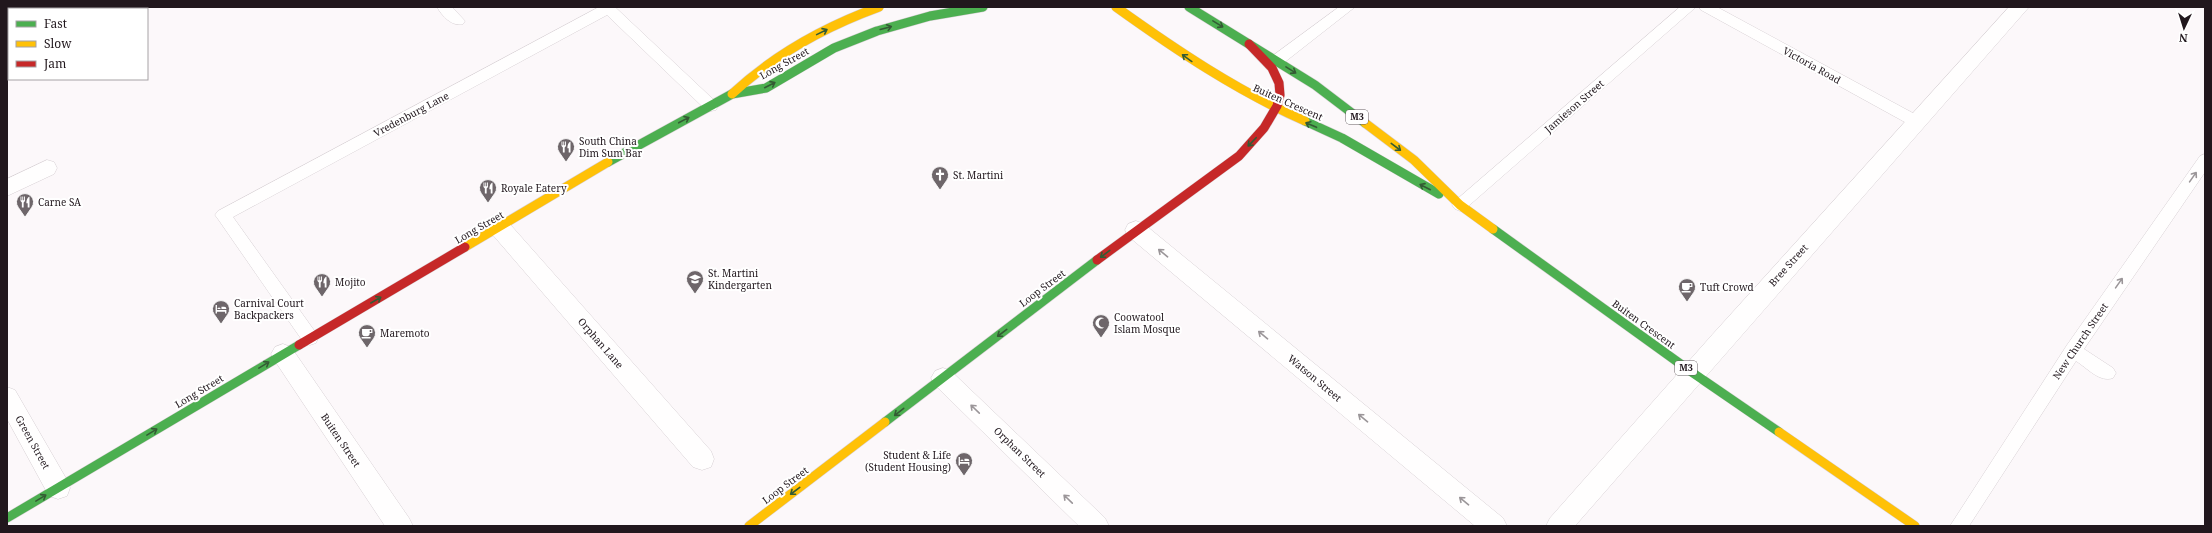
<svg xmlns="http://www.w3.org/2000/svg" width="2212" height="533" viewBox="0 0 2212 533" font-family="'Noto Serif',serif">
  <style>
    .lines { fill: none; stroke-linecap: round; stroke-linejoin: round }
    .lane-casing { stroke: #d7d0d4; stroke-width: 1 }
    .street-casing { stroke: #d7d0d4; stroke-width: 1 }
    .fast-casing { stroke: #d7d0d4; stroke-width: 10 }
    .slow-casing { stroke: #d7d0d4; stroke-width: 10 }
    .jam-casing { stroke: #d7d0d4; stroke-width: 10 }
    .lane { fill: #fffefe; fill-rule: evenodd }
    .street { fill: #fffefe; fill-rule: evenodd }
    .fast { stroke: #4caf50; stroke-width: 9 }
    .slow { stroke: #ffc107; stroke-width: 9 }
    .jam { stroke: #c62828; stroke-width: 9 }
    .oneway { stroke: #345b34 }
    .oneway2 { stroke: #9b9699 }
    .labels { text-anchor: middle; stroke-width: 4; stroke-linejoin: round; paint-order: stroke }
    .shield { fill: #fff; stroke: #645d61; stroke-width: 1 }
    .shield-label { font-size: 9px; font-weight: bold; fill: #21171d }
    .street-label { font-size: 10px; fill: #21171d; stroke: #fff }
    .poi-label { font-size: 10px; fill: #21171d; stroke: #fff; text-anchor: start }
  </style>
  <rect width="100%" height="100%" fill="#fcf8fa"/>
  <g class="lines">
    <g class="lane-casing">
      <path id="lane" d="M65 7H79L80 9H66Z
        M437 7H452L465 21 463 24C452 27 442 16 437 7Z
        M599 7H615L716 102 718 106 716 110 711 111 706 110 607 15 233 217 316 333 318 338 316 343 310 345 304 343 218 219 215 215 218 211Z
        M1339 7H1355L1281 65H1271L1269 61 1271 57Z
        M1680 7H1696L1465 209 1460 211 1455 209 1452 205 1455 201Z
        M1699 7H1717L1922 118 1924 122 1922 126 1917 127 1912 126 1701 10Z
        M2205 154V172L2084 349 2113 368 2116 373 2113 378C2100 383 2087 368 2076 361L1969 526H1950L2067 345 2200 156Z"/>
    </g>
    <g class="street-casing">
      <path id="street" d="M2009 7H2029L1575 526H1546L1550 518 1712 335Z
        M47 160 54 162 57 168 54 174 7 196V179Z
        M500 219 508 222 711 451 714 459 711 467 702 470 693 467 492 234 489 228 492 222Z
        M1136 221 1144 224 1503 518 1507 526H1475L1128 236 1125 230 1128 224Z
        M283 344 291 347 409 518 413 526H385L275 361 271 354 275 347Z
        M943 368 951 371 1105 518 1109 526H1079L935 385 931 378 935 371Z
        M7 387 15 390 67 480 70 488 67 496 58 499 49 496 7 419Z"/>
    </g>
    <g class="fast-casing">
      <path id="fast" d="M1189 7 1315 85 1365 123
        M1305 121 1342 138 1439 194
        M608 162 732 94 766 88 834 48 877 31 930 16 983 7
        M1493 229 1693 373 1779 432
        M885 422 1097 260
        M7 518 299 345"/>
    </g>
    <g class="slow-casing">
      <path id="slow" d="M1116 7C1176 50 1237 91 1305 121
        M732 94C775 54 824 27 879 7
        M1365 123 1414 160 1460 205 1493 229
        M465 247 608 162
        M1779 432 1915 526
        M749 526 885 422"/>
    </g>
    <g class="jam-casing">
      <path id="jam" d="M1097 260 1239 156 1264 128 1277 106 1280 95 1279 83 1272 68 1249 44
        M299 345 465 247"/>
    </g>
    <use href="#lane" class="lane"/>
    <use href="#street" class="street"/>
    <use href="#fast" class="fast"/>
    <use href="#slow" class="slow"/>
    <use href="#jam" class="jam"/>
  </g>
  <defs><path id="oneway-shaft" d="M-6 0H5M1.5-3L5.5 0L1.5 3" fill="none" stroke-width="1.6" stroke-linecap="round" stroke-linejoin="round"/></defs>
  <g class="oneway">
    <use href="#oneway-shaft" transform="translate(1218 24) rotate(31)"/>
    <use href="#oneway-shaft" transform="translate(886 28) rotate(-15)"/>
    <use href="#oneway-shaft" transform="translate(822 32) rotate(-26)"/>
    <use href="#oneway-shaft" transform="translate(1187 58) rotate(-144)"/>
    <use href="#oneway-shaft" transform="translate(1291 70) rotate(32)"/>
    <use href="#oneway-shaft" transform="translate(770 85) rotate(-27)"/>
    <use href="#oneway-shaft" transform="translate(684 120) rotate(-28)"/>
    <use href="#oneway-shaft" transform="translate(1311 125) rotate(-157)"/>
    <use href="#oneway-shaft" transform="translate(1252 142) rotate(134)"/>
    <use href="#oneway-shaft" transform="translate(1396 147) rotate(37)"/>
    <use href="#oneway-shaft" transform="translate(1425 187) rotate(-153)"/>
    <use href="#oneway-shaft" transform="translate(1105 254) rotate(143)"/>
    <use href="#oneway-shaft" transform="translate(376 300) rotate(-30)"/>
    <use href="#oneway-shaft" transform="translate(1002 333) rotate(143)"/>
    <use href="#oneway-shaft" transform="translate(264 365) rotate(-31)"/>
    <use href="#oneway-shaft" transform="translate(899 412) rotate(142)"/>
    <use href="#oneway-shaft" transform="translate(152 432) rotate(-31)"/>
    <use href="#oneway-shaft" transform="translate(795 491) rotate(143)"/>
    <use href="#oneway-shaft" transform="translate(41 498) rotate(-31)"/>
  </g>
  <g class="oneway2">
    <use href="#oneway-shaft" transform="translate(2193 177) rotate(-55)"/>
    <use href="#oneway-shaft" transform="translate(1163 253) rotate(-140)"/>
    <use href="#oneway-shaft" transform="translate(2119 283) rotate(-55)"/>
    <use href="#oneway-shaft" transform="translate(1263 335) rotate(-140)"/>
    <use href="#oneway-shaft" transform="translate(975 409) rotate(-136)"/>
    <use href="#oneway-shaft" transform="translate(1363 418) rotate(-140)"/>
    <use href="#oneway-shaft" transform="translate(1068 499) rotate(-136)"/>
    <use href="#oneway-shaft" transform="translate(1464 501) rotate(-140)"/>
  </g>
  <defs>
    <g id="restaurant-pin" transform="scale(0.9)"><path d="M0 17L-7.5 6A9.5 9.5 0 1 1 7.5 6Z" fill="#6e666a" stroke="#fff"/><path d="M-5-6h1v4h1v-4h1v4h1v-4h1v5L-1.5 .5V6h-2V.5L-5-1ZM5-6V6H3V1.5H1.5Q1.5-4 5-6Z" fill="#fff"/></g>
    <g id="church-pin" transform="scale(0.9)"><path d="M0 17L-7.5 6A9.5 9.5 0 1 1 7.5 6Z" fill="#6e666a" stroke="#fff"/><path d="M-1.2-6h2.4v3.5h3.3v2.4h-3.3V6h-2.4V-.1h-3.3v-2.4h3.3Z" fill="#fff"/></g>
    <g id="school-pin" transform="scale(0.9)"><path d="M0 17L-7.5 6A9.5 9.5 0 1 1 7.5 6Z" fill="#6e666a" stroke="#fff"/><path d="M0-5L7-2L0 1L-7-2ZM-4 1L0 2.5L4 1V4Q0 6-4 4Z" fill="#fff"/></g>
    <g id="cafe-pin" transform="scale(0.9)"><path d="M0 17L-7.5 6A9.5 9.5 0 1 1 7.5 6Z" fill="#6e666a" stroke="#fff"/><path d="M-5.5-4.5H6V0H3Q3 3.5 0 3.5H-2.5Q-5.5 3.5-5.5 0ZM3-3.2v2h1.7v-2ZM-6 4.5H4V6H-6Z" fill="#fff"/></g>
    <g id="hotel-pin" transform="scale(0.9)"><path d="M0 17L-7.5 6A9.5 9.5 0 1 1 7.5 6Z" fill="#6e666a" stroke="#fff"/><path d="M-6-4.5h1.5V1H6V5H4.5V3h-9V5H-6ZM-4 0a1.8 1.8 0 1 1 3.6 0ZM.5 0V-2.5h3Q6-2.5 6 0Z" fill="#fff"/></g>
    <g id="mosque-pin" transform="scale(0.9)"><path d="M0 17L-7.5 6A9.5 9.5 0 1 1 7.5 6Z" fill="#6e666a" stroke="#fff"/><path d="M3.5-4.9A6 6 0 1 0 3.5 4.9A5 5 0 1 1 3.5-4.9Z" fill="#fff"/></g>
  </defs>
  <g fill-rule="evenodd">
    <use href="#restaurant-pin" x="566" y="147"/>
    <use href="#church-pin" x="940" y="175"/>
    <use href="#restaurant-pin" x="488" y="188"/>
    <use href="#restaurant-pin" x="25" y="202"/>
    <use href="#school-pin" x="695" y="279"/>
    <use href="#restaurant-pin" x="322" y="282"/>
    <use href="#cafe-pin" x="1687" y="287"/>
    <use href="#hotel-pin" x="221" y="309"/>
    <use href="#mosque-pin" x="1101" y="323"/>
    <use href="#cafe-pin" x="367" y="333"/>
    <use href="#hotel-pin" x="964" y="461"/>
  </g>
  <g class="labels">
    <g class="shield">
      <rect x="1346" y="110" width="22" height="14" rx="3"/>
      <rect x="1675" y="361" width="22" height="14" rx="3"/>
    </g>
    <g class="shield-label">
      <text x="1357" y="120">M3</text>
      <text x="1686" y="371">M3</text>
    </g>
    <g class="street-label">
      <text transform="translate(784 63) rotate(-29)" y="4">Long Street</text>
      <text transform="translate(1812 65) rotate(29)" y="4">Victoria Road</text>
      <text transform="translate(1288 102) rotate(24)" y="4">Buiten Crescent</text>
      <text transform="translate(1574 106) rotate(-41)" y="4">Jamieson Street</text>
      <text transform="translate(411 114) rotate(-28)" y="4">Vredenburg Lane</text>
      <text transform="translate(479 227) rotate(-30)" y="4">Long Street</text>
      <text transform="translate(1788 265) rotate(-48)" y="4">Bree Street</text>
      <text transform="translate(1042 288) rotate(-37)" y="4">Loop Street</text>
      <text transform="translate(1644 324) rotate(36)" y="4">Buiten Crescent</text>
      <text transform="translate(2080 341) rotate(-56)" y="4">New Church Street</text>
      <text transform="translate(601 343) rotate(49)" y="4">Orphan Lane</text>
      <text transform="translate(1315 378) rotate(40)" y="4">Watson Street</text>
      <text transform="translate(199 391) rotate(-31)" y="4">Long Street</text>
      <text transform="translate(341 440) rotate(56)" y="4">Buiten Street</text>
      <text transform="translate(33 442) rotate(61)" y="4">Green Street</text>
      <text transform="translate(1020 452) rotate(44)" y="4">Orphan Street</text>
      <text transform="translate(785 485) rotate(-37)" y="4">Loop Street</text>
    </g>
    <g class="poi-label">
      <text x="579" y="145">South China<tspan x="579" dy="12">Dim Sum Bar</tspan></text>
      <text x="953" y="179">St. Martini</text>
      <text x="501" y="192">Royale Eatery</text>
      <text x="38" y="206">Carne SA</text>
      <text x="708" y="277">St. Martini<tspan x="708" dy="12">Kindergarten</tspan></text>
      <text x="335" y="286">Mojito</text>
      <text x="1700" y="291">Tuft Crowd</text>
      <text x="234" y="307">Carnival Court<tspan x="234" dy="12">Backpackers</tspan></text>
      <text x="1114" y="321">Coowatool<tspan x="1114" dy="12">Islam Mosque</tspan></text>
      <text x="380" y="337">Maremoto</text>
      <text x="951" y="459" text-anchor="end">Student &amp; Life<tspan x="951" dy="12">(Student Housing)</tspan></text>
    </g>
  </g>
  <rect width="2212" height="533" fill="none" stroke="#21171d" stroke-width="16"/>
  <rect x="8" y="8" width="140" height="72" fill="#ffffff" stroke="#a6a2a5"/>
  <rect x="16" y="21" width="20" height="6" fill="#4caf50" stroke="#a6a2a5"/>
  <text x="44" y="28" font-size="12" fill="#21171d">Fast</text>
  <rect x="16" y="41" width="20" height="6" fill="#ffc107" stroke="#a6a2a5"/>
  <text x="44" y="48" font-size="12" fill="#21171d">Slow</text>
  <rect x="16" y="61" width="20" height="6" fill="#c62828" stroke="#a6a2a5"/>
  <text x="44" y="68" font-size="12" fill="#21171d">Jam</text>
  <g transform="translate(2184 28) rotate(184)" stroke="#ffffff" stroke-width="3" paint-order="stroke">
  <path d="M0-3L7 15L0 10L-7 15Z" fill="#21171d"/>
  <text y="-6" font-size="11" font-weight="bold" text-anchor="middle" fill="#21171d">N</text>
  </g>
</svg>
